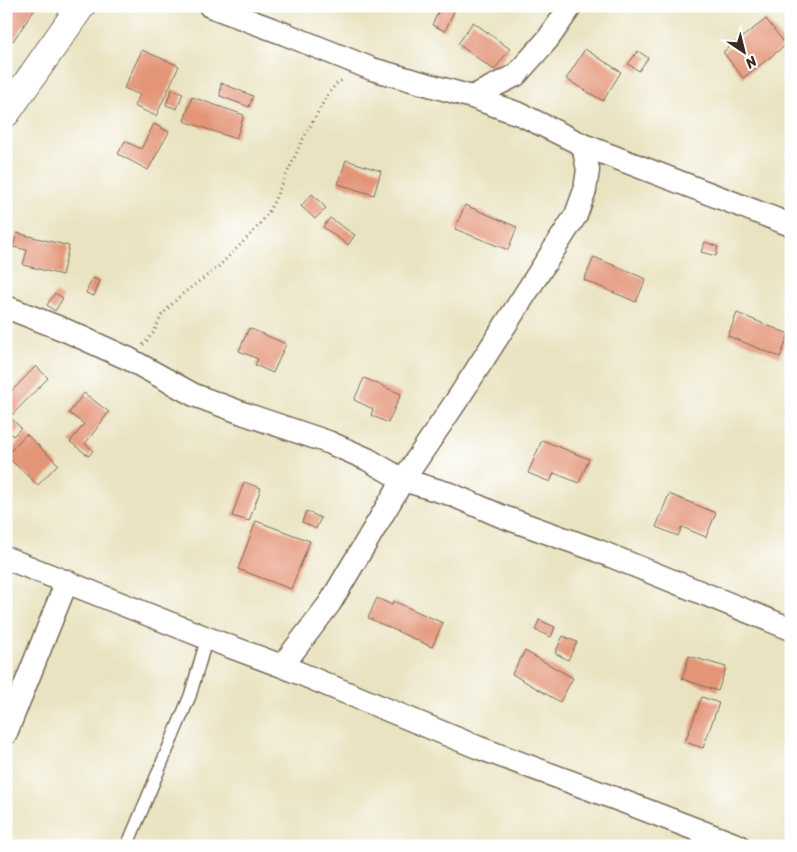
<svg xmlns="http://www.w3.org/2000/svg" width="797" height="852" viewBox="0 0 797 852" font-family="Sriracha,sans-serif">
  <style>
    .building { fill: #e49578 }
    .lines { fill: none; stroke-linecap: round; stroke-linejoin: round }
    .service-casing { stroke: #786b57; stroke-width: 14 }
    .minor-casing { stroke: #786b57; stroke-width: 25 }
    .tertiary-casing { stroke: #786b57; stroke-width: 30 }
    .path { stroke: #786b57; stroke-width: 3; stroke-dasharray: 1 4; stroke-linecap: butt }
    .service { stroke: #fff; stroke-width: 11 }
    .minor { stroke: #fff; stroke-width: 22 }
    .tertiary { stroke: #fff; stroke-width: 28 }
  </style>
  <rect width="100%" height="100%" fill="#fff"/>
  <filter id="ink" filterUnits="userSpaceOnUse"><feTurbulence type="fractalNoise" baseFrequency=".02" numOctaves="2"/><feDisplacementMap in="SourceGraphic" scale="10" xChannelSelector="R" yChannelSelector="G"/><feConvolveMatrix kernelMatrix="1 2 1 2 8 2 1 2 1" color-interpolation-filters="sRGB"/></filter>
  <filter id="wash" filterUnits="userSpaceOnUse"><feTurbulence type="fractalNoise" baseFrequency=".0096" numOctaves="4" result="noise"/><feDisplacementMap in="SourceGraphic" scale="20" xChannelSelector="R" yChannelSelector="G"/><feGaussianBlur stdDeviation="1.12" result="paint"/><feColorMatrix in="noise" values="0 0 0 0 0 0 0 0 0 0 0 0 0 0 0 0 0 1.4 0 .05"/><feComposite in="paint" operator="in"/></filter>
  <g filter="url(#wash)">
    <rect width="100%" height="100%" fill="#eae3c1"/>
    <g id="blocks">
      <path class="building" d="M6 6H37L13 41 6 36Z
        M441 6H449L455 9 445 31 432 25Z
        M766 19 786 45 743 78 723 52Z
        M473 22 510 49 494 70 458 44Z
        M585 49 621 72 603 101 566 79Z
        M142 50 179 66 156 116 134 106 140 95 124 88Z
        M638 51 648 58 639 71 628 64Z
        M221 83 253 96 249 107 220 96Z
        M172 89 183 93 177 109 166 105Z
        M192 97 244 115 236 139 184 121Z
        M154 124 169 132 148 170 118 154 125 141 141 149Z
        M346 160 381 171 374 195 338 184Z
        M312 194 326 208 315 219 301 206Z
        M465 205 517 227 508 250 455 229Z
        M330 218 355 235 348 245 323 227Z
        M17 233 69 246 62 275 23 265 27 250 13 247Z
        M705 242 718 247 716 256 701 252Z
        M594 257 646 279 636 302 584 280Z
        M92 278 100 281 94 296 86 293Z
        M55 293 63 298 55 311 47 305Z
        M737 313 789 334 780 357 728 336Z
        M249 328 286 344 273 373 255 365 258 359 239 351Z
        M36 366 48 378 10 417 21 428 13 436 6 429V397Z
        M364 378 401 394 388 423 371 415 373 409 354 400Z
        M84 393 109 412 85 444 93 450 89 456 70 442 84 424 69 413Z
        M26 434 58 464 38 485 6 456Z
        M542 440 589 459 579 483 554 473 550 482 528 473Z
        M244 482 261 488 249 521 232 516Z
        M669 494 716 513 706 537 682 527 678 536 656 527Z
        M306 511 321 518 316 529 302 522Z
        M256 521 310 541 291 589 238 569Z
        M377 598 392 605 393 601 443 623 432 647 368 618Z
        M539 620 555 627 551 637 535 630Z
        M563 636 577 642 568 660 555 653Z
        M525 651 573 678 560 702 512 674Z
        M689 656 726 667 718 691 682 679Z
        M702 697 719 703 703 748 685 742Z"/>
    </g>
  </g>
  <g filter="url(#ink)">
    <use href="#blocks" fill-opacity="0" stroke="#786b57" stroke-width="1"/>
    <g class="lines">
      <g class="service-casing">
        <path id="service" d="M127 846 190 696 207 638"/>
      </g>
      <g class="minor-casing">
        <path id="minor" d="M210 6 285 34 372 69 472 97 522 115 583 145 791 225
          M472 97 516 75 548 39 571 6
          M6 307 65 330 129 359 194 395 245 414 328 442 367 459 403 480 450 494 501 516 596 550 791 629
          M6 558 207 638 282 666 477 747 630 804 739 846
          M282 666 330 603 403 480 459 397 576 215 585 190 588 170 583 145
          M6 733 67 581"/>
      </g>
      <g class="tertiary-casing">
        <path id="tertiary" d="M6 113 81 6"/>
      </g>
      <path class="path" d="M143 345 154 332 162 315 170 306 181 295 217 268 255 230 263 220 270 210 302 141 328 94 336 84 344 79"/>
      <use href="#service" class="service"/>
      <use href="#minor" class="minor"/>
      <use href="#tertiary" class="tertiary"/>
    </g>
  </g>
  <rect width="797" height="852" fill="none" stroke="#fff" stroke-width="25"/>
  <g transform="translate(744 52) rotate(145)" stroke="#ffffff" stroke-width="4" paint-order="stroke">
  <path d="M0-4L9 19L0 12L-9 19Z" fill="#3b2a1e"/>
  <text y="-8" font-size="14" font-weight="bold" text-anchor="middle" fill="#3b2a1e">N</text>
  </g>
</svg>
